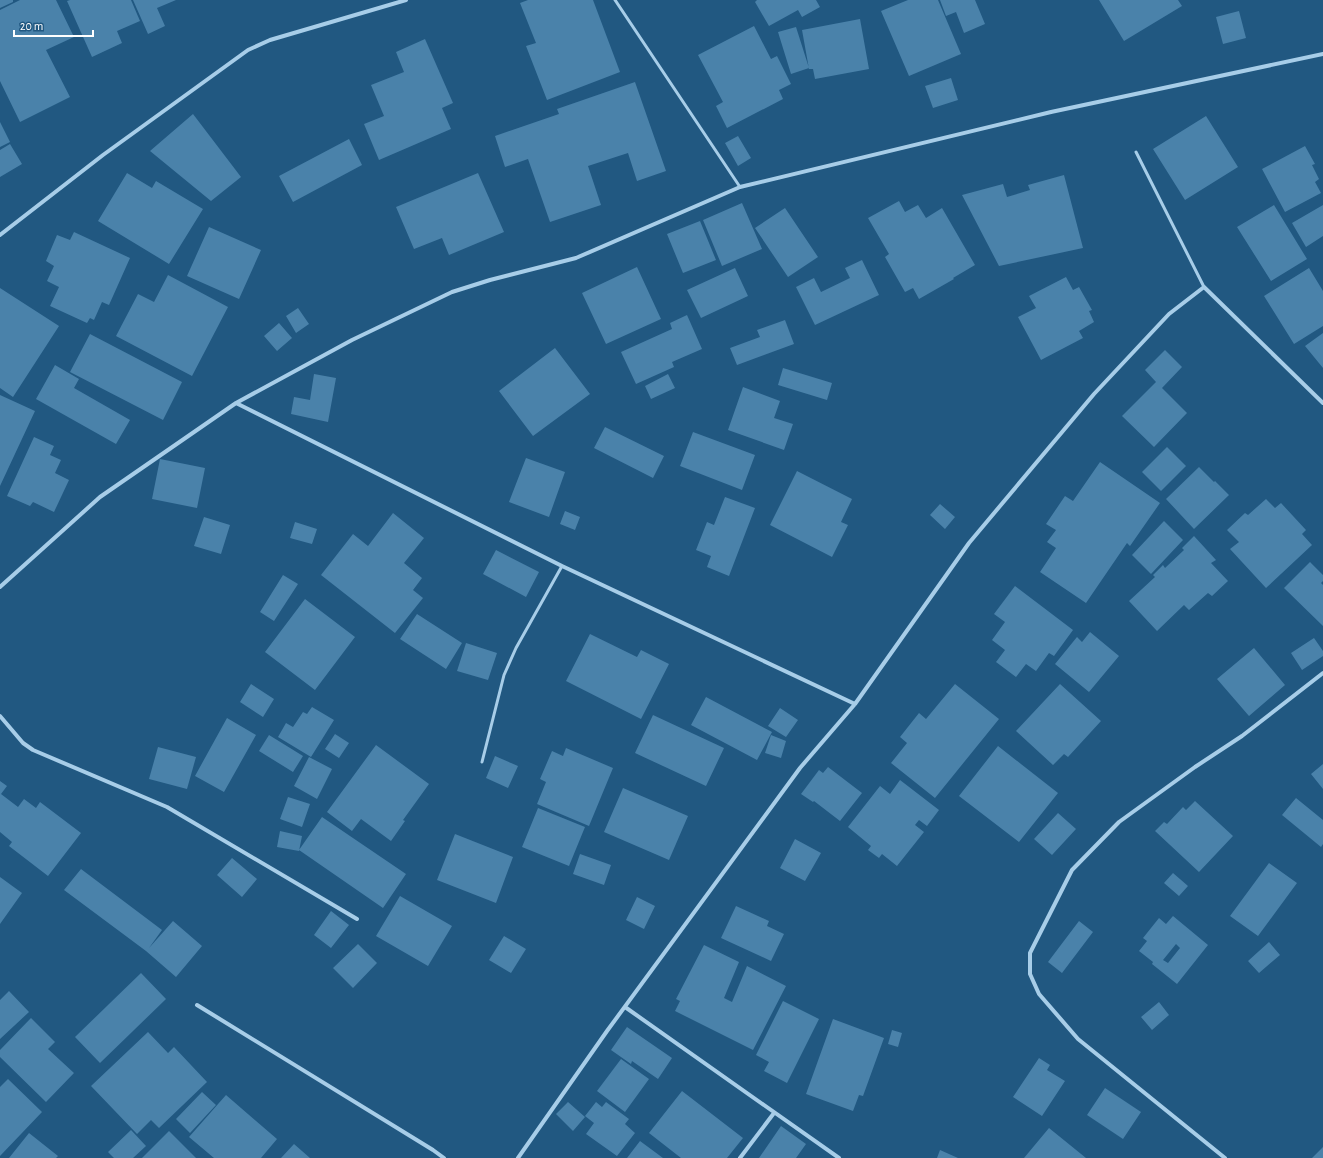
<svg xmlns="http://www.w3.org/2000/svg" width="1323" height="1158" viewBox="0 0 1323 1158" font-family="'Alegreya Sans',sans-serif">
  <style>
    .building { fill: #4a82aa; fill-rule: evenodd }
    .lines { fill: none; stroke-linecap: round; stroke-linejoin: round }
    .lane { stroke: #a7cde8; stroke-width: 3 }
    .street { stroke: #a7cde8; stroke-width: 4 }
  </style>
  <rect width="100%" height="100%" fill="#215881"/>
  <path class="building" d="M0 0H13V2L0 8Z
    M20 0H56L74 37 46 50 70 97 20 122 0 81V10Z
    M70 0H131L140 21 117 31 122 43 92 57 67 1Z
    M133 0H176L157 8 165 26 148 34Z
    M528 0H593L620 72 547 100 526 46 536 43 520 3Z
    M757 0H816L820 7 802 17 798 10 769 26 755 2Z
    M908 0H938L961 54 909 76 881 11Z
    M940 0H975L985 24 964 33 956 12 946 16Z
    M1099 0H1178L1182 6 1124 41Z
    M1239 11 1246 38 1223 44 1216 17Z
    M860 19 869 69 815 79 813 69H809L802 30Z
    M754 26 771 59 777 56 791 84 779 90 783 99 727 128 716 106 723 102 698 55Z
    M796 27 809 68 791 74 778 32Z
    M425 39 453 103 442 108 451 129 379 160 364 124 384 116 371 85 404 72 396 52Z
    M951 78 958 100 933 108 925 86Z
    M635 82 666 171 637 181 628 153 588 166 601 205 550 222 528 159 505 167 495 136 559 114 557 109Z
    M193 114 241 177 211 201 150 151Z
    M1206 116 1238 167 1185 200 1153 149Z
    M0 122 10 142 0 147Z
    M738 136 751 158 738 166 725 143Z
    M349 139 362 165 293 202 279 176Z
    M10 144 22 164 0 177V150Z
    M1305 146 1315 164 1312 165 1319 179 1315 182 1321 193 1285 212 1262 169Z
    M127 173 152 188 156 181 203 209 169 264 98 221Z
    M478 173 504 232 449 255 442 238 414 249 396 207Z
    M1064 175 1083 248 999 266 962 195 1003 184 1007 197 1030 190 1028 185Z
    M899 201 905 212 918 205 926 218 942 208 975 265 953 278 954 279 919 299 913 288 905 292 885 257 889 254 868 218Z
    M742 203 762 249 722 266 703 220Z
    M1274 205 1307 259 1271 281 1237 227Z
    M1323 205V236L1306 247 1292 223Z
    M785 208 818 257 788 277 755 228Z
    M700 221 716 260 683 273 667 234Z
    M209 227 261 250 239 299 187 276Z
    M74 232 130 258 109 305 102 302 94 320 90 318 87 323 50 306 59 287 47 281 54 266 46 261 57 235 70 240Z
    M862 260 879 295 815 325 796 287 814 278 821 292 850 278 845 268Z
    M637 267 661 319 606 344 582 293Z
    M735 268 748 296 701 318 687 290Z
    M1309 268 1323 291V326L1294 344 1264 296Z
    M168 275 228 307 192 376 116 336 138 294 154 302Z
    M1066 277 1073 290 1079 287 1092 310 1089 311 1094 322 1079 331 1083 338 1041 360 1018 317 1036 308 1029 296Z
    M0 288 59 326 13 397 0 388Z
    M298 308 309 324 296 333 286 316Z
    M687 315 702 349 672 362 674 367 636 384 621 352 672 329 670 323Z
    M785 320 794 344 737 365 730 348 760 337 757 330Z
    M279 323 292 338 277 351 264 336Z
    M1323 333V368L1305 346Z
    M90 334 182 382 163 420 70 372Z
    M555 348 590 394 533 436 499 391Z
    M1165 350 1182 367 1162 388 1187 413 1154 447 1122 416 1156 382 1145 370Z
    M55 365 79 379 74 388 130 420 116 444 36 399Z
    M783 368 832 383 827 400 778 385Z
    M314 374 336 378 328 422 291 414 294 397 310 400Z
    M668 374 675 388 651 399 645 386Z
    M743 387 780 401 774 418 793 424 784 450 728 430Z
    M0 395 35 411 0 486Z
    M605 427 664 456 653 478 594 448Z
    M693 432 755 455 742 490 680 466Z
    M34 437 54 446 50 455 61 460 55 473 69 480 54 512 33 502 30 506 7 496Z
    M1167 447 1186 466 1161 491 1142 472Z
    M526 458 565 472 549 517 509 502Z
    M160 459 205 468 197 508 152 499Z
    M1100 462 1160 503 1130 546 1127 543 1086 603 1040 572 1056 548 1047 542 1056 530 1046 524 1065 496 1073 501Z
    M1199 467 1214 482 1215 481 1229 495 1194 529 1166 499Z
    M797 471 852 499 841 522 848 525 832 557 770 525Z
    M725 497 755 508 729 576 707 567 711 556 696 550 707 522 714 525Z
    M1266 499 1275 508 1281 503 1306 530 1302 534 1312 545 1266 588 1230 549 1239 542 1227 530 1245 513 1248 515Z
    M940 504 955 517 945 529 930 515Z
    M565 511 580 517 575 530 560 524Z
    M393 513 424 538 404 563 422 578 413 590 423 598 395 633 321 575 353 534 368 546Z
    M204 517 230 525 221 554 194 546Z
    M1164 521 1183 540 1151 574 1132 555Z
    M295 522 317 529 312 544 290 538Z
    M1194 536 1216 560 1211 563 1228 581 1212 596 1208 593 1189 610 1184 605 1157 631 1129 601 1155 577 1153 575 1163 565 1165 568 1184 550 1182 548Z
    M496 550 539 572 526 597 483 574Z
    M1310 562 1323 575V581L1321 583 1323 585V626L1284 588Z
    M283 575 298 584 274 621 260 612Z
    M1015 586 1073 630 1054 656 1049 653 1036 671 1026 664 1016 677 996 662 1005 650 992 640 1005 622 994 614Z
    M305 599 355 637 315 690 265 652Z
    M417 614 462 643 446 669 400 639Z
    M1090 632 1119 656 1089 692 1055 664 1077 637 1082 642Z
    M590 634 637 657 641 650 669 664 641 719 566 681Z
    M1314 638 1323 651V656L1302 670 1291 653Z
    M466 643 497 653 488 680 457 671Z
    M1254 648 1285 685 1249 716 1217 679Z
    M251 684 274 699 263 717 240 702Z
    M955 684 999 719 935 798 891 763 907 743 900 737 919 713 926 719Z
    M1060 684 1101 721 1068 757 1064 754 1053 765 1016 731Z
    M706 697 772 732 757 760 691 725Z
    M312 707 334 720 311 757 278 737 286 723 293 727 303 712 307 714Z
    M780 708 798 720 786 737 768 726Z
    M653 715 724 748 706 786 635 753Z
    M227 718 256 735 224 792 195 776Z
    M335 734 349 743 339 758 325 749Z
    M269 735 303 756 293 772 259 751Z
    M771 735 786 741 781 758 765 753Z
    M376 745 429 784 403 820 405 821 391 841 361 819 352 831 327 812Z
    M998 746 1058 793 1019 842 959 796Z
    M158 747 196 757 187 789 149 779Z
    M566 748 613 768 589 826 537 804 546 782 540 779 552 751 563 756Z
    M495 756 518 766 508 788 486 778Z
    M309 757 332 769 317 799 294 786Z
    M1323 764V789L1311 774Z
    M828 767 862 793 840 821 814 801 813 802 801 794 819 770 823 773Z
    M900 780 939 810 927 826 919 820 915 825 924 832 897 866 882 854 879 858 868 850 871 846 848 827 880 786 890 794Z
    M0 781 7 786 1 794 18 807 24 799 36 808 40 802 81 833 48 876 9 846 12 842 0 832Z
    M623 788 688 816 669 860 604 832Z
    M288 797 310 804 302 827 280 819Z
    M1296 798 1323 820V844L1321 847 1282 815Z
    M1195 801 1233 836 1199 872 1155 831 1164 822 1167 824 1183 807 1186 810Z
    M538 808 585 827 569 866 522 847Z
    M1058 813 1076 829 1052 855 1034 839Z
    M322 817 406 874 383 908 299 850Z
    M280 831 302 836 299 851 277 847Z
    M455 834 513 857 496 903 437 880Z
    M795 839 821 853 805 881 780 868Z
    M580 854 611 865 604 885 573 874Z
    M232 858 257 879 242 897 217 875Z
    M1269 863 1297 883 1258 936 1230 916Z
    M81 869 162 930 149 948 173 921 202 946 176 977 146 951 64 890Z
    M1173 873 1188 886 1179 896 1164 883Z
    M0 877 22 893 0 924Z
    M400 896 452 926 428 966 376 936Z
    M637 897 655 906 644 929 626 920Z
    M736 906 769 921 767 926 784 934 771 961 721 938Z
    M331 911 349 925 331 948 314 935Z
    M1173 916 1208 945 1177 984 1152 964 1153 962 1139 951 1147 941 1143 938 1159 918 1166 924ZM1176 944 1180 948 1168 963 1163 960Z
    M1079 921 1093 932 1062 973 1048 962Z
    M504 936 526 949 511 973 489 960Z
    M1269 942 1280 955 1259 973 1248 961Z
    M358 944 377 963 353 988 333 968Z
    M704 945 739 962 724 998 732 1002 747 966 786 986 753 1050 675 1011 680 1001 676 999Z
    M141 973 166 999 100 1063 75 1037Z
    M9 991 29 1012 0 1039V1000Z
    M783 1001 819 1019 787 1083 764 1071 769 1062 756 1055Z
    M1159 1002 1169 1015 1152 1030 1141 1017Z
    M31 1018 55 1042 48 1049 74 1073 46 1102 0 1057V1050Z
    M833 1019 884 1038 863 1096 859 1095 853 1111 806 1094Z
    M627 1027 672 1058 658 1079 632 1061 631 1064 611 1050Z
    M892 1030 902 1033 898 1047 888 1044Z
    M148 1032 168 1053 174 1047 207 1082 159 1128 151 1120 137 1134 91 1086Z
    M1039 1058 1050 1065 1047 1070 1065 1081 1042 1116 1013 1097Z
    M621 1059 649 1079 625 1112 597 1091Z
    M8 1079 42 1112 0 1156V1087Z
    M1105 1088 1141 1112 1123 1139 1087 1115Z
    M682 1091 743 1138 727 1158H681L649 1133Z
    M202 1092 216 1105 190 1133 176 1119Z
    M226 1095 277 1139 261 1158H214L189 1137Z
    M568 1102 585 1117 573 1131 556 1114Z
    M596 1102 602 1107 606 1102 629 1119 625 1124 635 1133 617 1156 586 1134 594 1123 585 1116Z
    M781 1126 806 1144 796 1158H759Z
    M1049 1128 1086 1158H1024Z
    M131 1130 146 1146 133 1158H114L108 1152Z
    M169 1131 196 1158H142Z
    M29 1133 58 1156 56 1158H9Z
    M640 1141 663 1158H627Z
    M294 1144 310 1158H281Z
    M1323 1147V1158H1312Z
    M940 1150 958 1158H937Z"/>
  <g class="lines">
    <path class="lane" d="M615 0 740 187
      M1136 152 1204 287
      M482 762 504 675 516 648 562 566"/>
    <path class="street" d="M0 235 103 155 248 50 270 40 406 0
      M236 403 562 566 855 704
      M0 587 100 497 236 403 352 340 452 292 490 280 576 258 740 187 1051 112 1323 54
      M0 716 23 743 33 750 167 807 357 919
      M197 1005 433 1150 444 1158
      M625 1007 839 1158
      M518 1158 607 1031 800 768 855 704 969 543 1094 394 1169 314 1204 287 1323 403
      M740 1158 774 1113
      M1225 1158 1078 1039 1039 994 1030 974V953L1072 870 1119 822 1195 767 1242 736 1323 673"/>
  </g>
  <path d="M14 30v6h79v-6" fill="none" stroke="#ffffff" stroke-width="2"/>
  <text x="20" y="30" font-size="12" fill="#ffffff" stroke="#215881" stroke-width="3" paint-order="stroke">20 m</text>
</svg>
